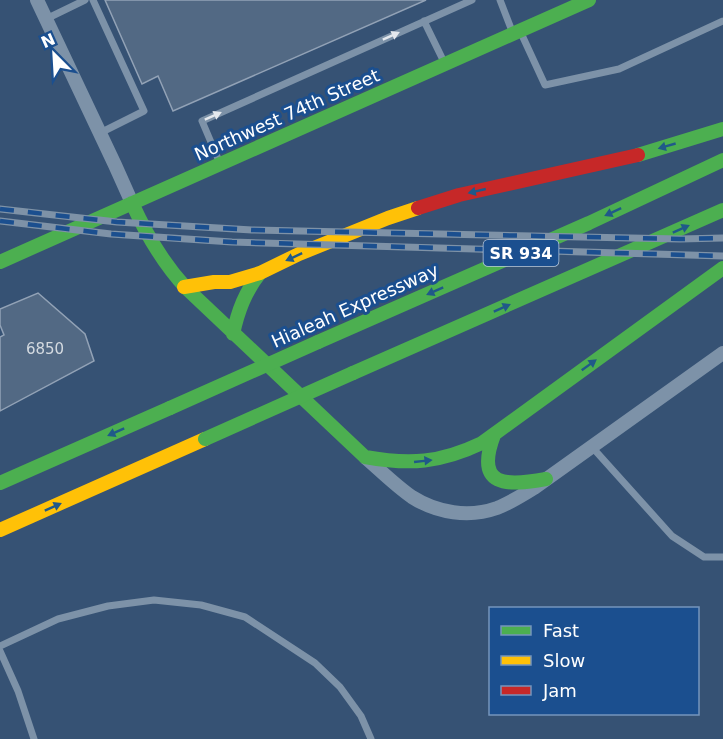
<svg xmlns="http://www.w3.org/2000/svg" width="723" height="739" viewBox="0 0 723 739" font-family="'DejaVu Sans',sans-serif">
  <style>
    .building { fill: #526984; stroke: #92a2b6; stroke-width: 1.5 }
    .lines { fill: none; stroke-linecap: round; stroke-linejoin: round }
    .lane { stroke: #7d92a8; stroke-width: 7 }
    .street { stroke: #7d92a8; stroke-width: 14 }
    .fast { stroke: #4caf50; stroke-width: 14 }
    .slow { stroke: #ffc107; stroke-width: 14 }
    .jam { stroke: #c62828; stroke-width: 14 }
    .rail-casing { stroke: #7e92a7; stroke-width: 7 }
    .rail { stroke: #1b4f8f; stroke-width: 4.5; stroke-dasharray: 14; stroke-linecap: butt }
    .fast-bridge { stroke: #4caf50; stroke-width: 14 }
    .oneway { fill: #e5e9ee }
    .oneway2 { fill: #205989 }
    .labels { text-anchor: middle; stroke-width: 6; stroke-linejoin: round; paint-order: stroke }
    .number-label { font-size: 15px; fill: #d4dae0 }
    .shield { fill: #1b4f8f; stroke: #bbcadd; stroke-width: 1.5 }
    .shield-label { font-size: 16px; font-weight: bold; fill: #fff }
    .street-label { font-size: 18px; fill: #fff; stroke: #1b4f8f }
  </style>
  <rect width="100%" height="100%" fill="#365274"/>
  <path class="building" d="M105 0H426L173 111 158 76 142 84Z
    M38 293 85 334 94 361 0 411V337L4 335 0 325V309Z"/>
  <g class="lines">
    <path class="lane" d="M93 0 144 111 100 133
      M500 0 512 31
      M46 19 85 0
      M424 21 444 62
      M521 33 545 85 619 69 723 21
      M219 161 202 121 472 0
      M592 447 672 536 704 557H723
      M0 646 58 619 108 606 154 600 201 605 245 617 315 663 340 687 361 716 371 739
      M0 651 18 691 34 739"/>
    <path class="street" d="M37 0 115 165 132 203
      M366 458C381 471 396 486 412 497 437 513 469 518 497 508 510 503 522 495 534 488L723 353"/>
    <path class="fast" d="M638 155 723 129
      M132 203C146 234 163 263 186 288L365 457
      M0 262 589 0
      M233 334C238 311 245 292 260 273
      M318 342 589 223 723 160
      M353 373 723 210
      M494 435C474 488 507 486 546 479
      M365 457C410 465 440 463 482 443L723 268
      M0 483 170 408"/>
    <path class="slow" d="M184 287 214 282H230L260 273 299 254 388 218 418 208
      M0 530 205 439"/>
    <path class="jam" d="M418 208 459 195 638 155"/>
    <g class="rail-casing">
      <path id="rail" d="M0 209 117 222 252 230 680 239 723 238
        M0 221 111 234 232 242 723 256"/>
    </g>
    <use href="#rail" class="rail"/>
    <path class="fast-bridge" d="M170 408 318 342
      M205 439 353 373"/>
  </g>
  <defs><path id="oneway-solid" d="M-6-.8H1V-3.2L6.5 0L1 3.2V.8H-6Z" transform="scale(1.5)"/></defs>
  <g class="oneway">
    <use href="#oneway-solid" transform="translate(391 36) rotate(-24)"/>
    <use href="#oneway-solid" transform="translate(213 116) rotate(-24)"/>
  </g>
  <g class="oneway2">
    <use href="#oneway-solid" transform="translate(667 146) rotate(164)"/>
    <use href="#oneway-solid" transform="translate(477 191) rotate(167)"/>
    <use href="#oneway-solid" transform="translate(613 212) rotate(155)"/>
    <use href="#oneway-solid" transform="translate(681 229) rotate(-24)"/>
    <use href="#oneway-solid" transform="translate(294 257) rotate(155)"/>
    <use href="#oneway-solid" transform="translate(435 291) rotate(156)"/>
    <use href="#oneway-solid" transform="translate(502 308) rotate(-24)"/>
    <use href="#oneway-solid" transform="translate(589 365) rotate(-36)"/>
    <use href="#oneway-solid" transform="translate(116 432) rotate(156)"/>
    <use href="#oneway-solid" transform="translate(423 461) rotate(-6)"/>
    <use href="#oneway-solid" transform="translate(53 507) rotate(-24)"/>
  </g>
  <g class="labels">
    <g class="number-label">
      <text x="45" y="354">6850</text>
    </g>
    <rect class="shield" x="483.5" y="240" width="75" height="26" rx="4.5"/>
    <g class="shield-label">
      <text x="521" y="259">SR 934</text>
    </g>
    <g class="street-label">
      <text transform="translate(287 115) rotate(-24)" y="6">Northwest 74th Street</text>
      <text transform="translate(355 306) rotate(-24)" y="6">Hialeah Expressway</text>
    </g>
  </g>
  <rect x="489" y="607" width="210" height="108" fill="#1b4f8f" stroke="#7695bc" stroke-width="1.5"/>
  <rect x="501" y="626" width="30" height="9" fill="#4caf50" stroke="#7695bc" stroke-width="1.5"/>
  <text x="543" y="637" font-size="18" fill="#ffffff">Fast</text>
  <rect x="501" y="656" width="30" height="9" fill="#ffc107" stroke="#7695bc" stroke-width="1.5"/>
  <text x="543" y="667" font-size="18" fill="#ffffff">Slow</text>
  <rect x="501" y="686" width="30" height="9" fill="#c62828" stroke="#7695bc" stroke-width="1.5"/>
  <text x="543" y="697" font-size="18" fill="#ffffff">Jam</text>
  <g transform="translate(54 54) rotate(336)" stroke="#1b4f8f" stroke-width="4.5" paint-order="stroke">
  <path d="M0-4.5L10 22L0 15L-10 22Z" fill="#ffffff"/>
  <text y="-9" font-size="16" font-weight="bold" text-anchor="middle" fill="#ffffff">N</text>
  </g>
</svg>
